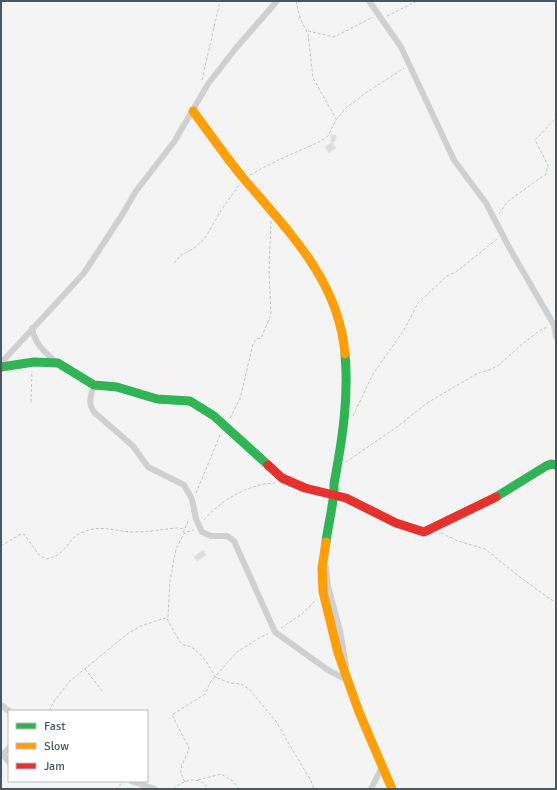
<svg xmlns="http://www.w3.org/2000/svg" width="557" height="790" viewBox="0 0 557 790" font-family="Signika,sans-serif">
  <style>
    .building { fill: #ddddde; stroke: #e5e6e7 }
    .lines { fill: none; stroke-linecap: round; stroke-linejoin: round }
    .path { stroke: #bcc7c4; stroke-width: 1; stroke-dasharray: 3 2; stroke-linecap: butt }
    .street { stroke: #ced0d2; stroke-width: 6 }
    .fast { stroke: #30b455; stroke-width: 9 }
    .slow { stroke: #ff9f0a; stroke-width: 9 }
    .jam { stroke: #e5322d; stroke-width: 9 }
  </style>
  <rect width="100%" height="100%" fill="#f4f4f4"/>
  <path class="building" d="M331 135H336V141L331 142Z
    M332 142 336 148 329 153 325 147Z
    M203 550 206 555 197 561 194 557Z"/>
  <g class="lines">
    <path class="path" d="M296 1 300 18 308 34 313 78 336 119
      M387 16 417 1
      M308 31 334 37 373 17
      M202 80 220 1
      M250 175 276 161 321 141 328 136 336 120 346 108 367 92 404 68
      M499 214 507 202 546 174 548 165 535 140 556 118
      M174 263 181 255 193 249 205 238 222 209 239 185
      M31 402 32 371
      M353 416 373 374 404 330 418 303 447 276 456 272 497 239
      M230 418 240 399 253 344 256 339 261 338 271 315 269 271 271 221
      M346 462 397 427 427 403 478 373 489 370 499 365 521 345 542 329 548 327
      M196 493 221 433
      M204 520C221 500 248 484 275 483
      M183 533 189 519
      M441 533 458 541 485 549 521 578 556 603
      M1 546 19 535 24 534 39 555 47 559C69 554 66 538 83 532 103 524 115 532 134 532 149 532 163 529 178 528L185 529
      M167 619 180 642C183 646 187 645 191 647 202 653 210 667 215 677L230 683 241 684 249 689 275 720 311 781 314 789
      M281 628 302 614 316 600
      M85 669 103 692
      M49 711 55 700 69 682 127 634 141 626 168 617 170 581 176 549 183 535 186 532 194 530
      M198 780 221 774 233 781 239 789
      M185 782C175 765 186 763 189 748L172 715 205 694 211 681 237 652 259 638 268 634
      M115 789 124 782
      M173 789C186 779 198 775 209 789"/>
    <path class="street" d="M369 1 401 47 454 160 486 203 510 249 554 325 556 337
      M32 328C35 345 45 352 57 363
      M1 363 84 273 122 215 136 191 174 142 208 84 236 48 277 1
      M94 385C91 395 87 404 95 413L133 446 148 467 184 485 192 499 196 519 202 532 211 536H227L234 541 275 632 328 670 349 681
      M326 567 328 586 340 631 346 666
      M1 705 9 711
      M3 755 9 762
      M1 756 9 748
      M131 781 155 789
      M371 789 383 765"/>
    <path class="fast" d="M1 367 34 362 58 363 94 385 117 387 157 399 190 401 214 416 268 465
      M496 497 546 466 551 464 556 465
      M326 542C328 524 335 500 334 484 342 441 349 398 345 354"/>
    <path class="slow" d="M193 111C210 134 226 157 244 179 289 232 339 281 345 354
      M326 542 322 568 323 592 338 653 359 712 392 789"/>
    <path class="jam" d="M268 465 282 478 305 488 346 498 396 523 424 532 496 497"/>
  </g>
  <rect width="557" height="790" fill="none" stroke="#4a5661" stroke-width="4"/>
  <rect x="8" y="710" width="140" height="72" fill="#ffffff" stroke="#b7bbc0"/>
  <rect x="16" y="723" width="20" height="6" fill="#30b455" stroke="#b7bbc0"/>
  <text x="44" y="730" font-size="12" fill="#4a5661">Fast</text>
  <rect x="16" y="743" width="20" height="6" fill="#ff9f0a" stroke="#b7bbc0"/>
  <text x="44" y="750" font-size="12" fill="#4a5661">Slow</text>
  <rect x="16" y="763" width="20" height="6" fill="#e5322d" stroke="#b7bbc0"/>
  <text x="44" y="770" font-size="12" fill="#4a5661">Jam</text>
</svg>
